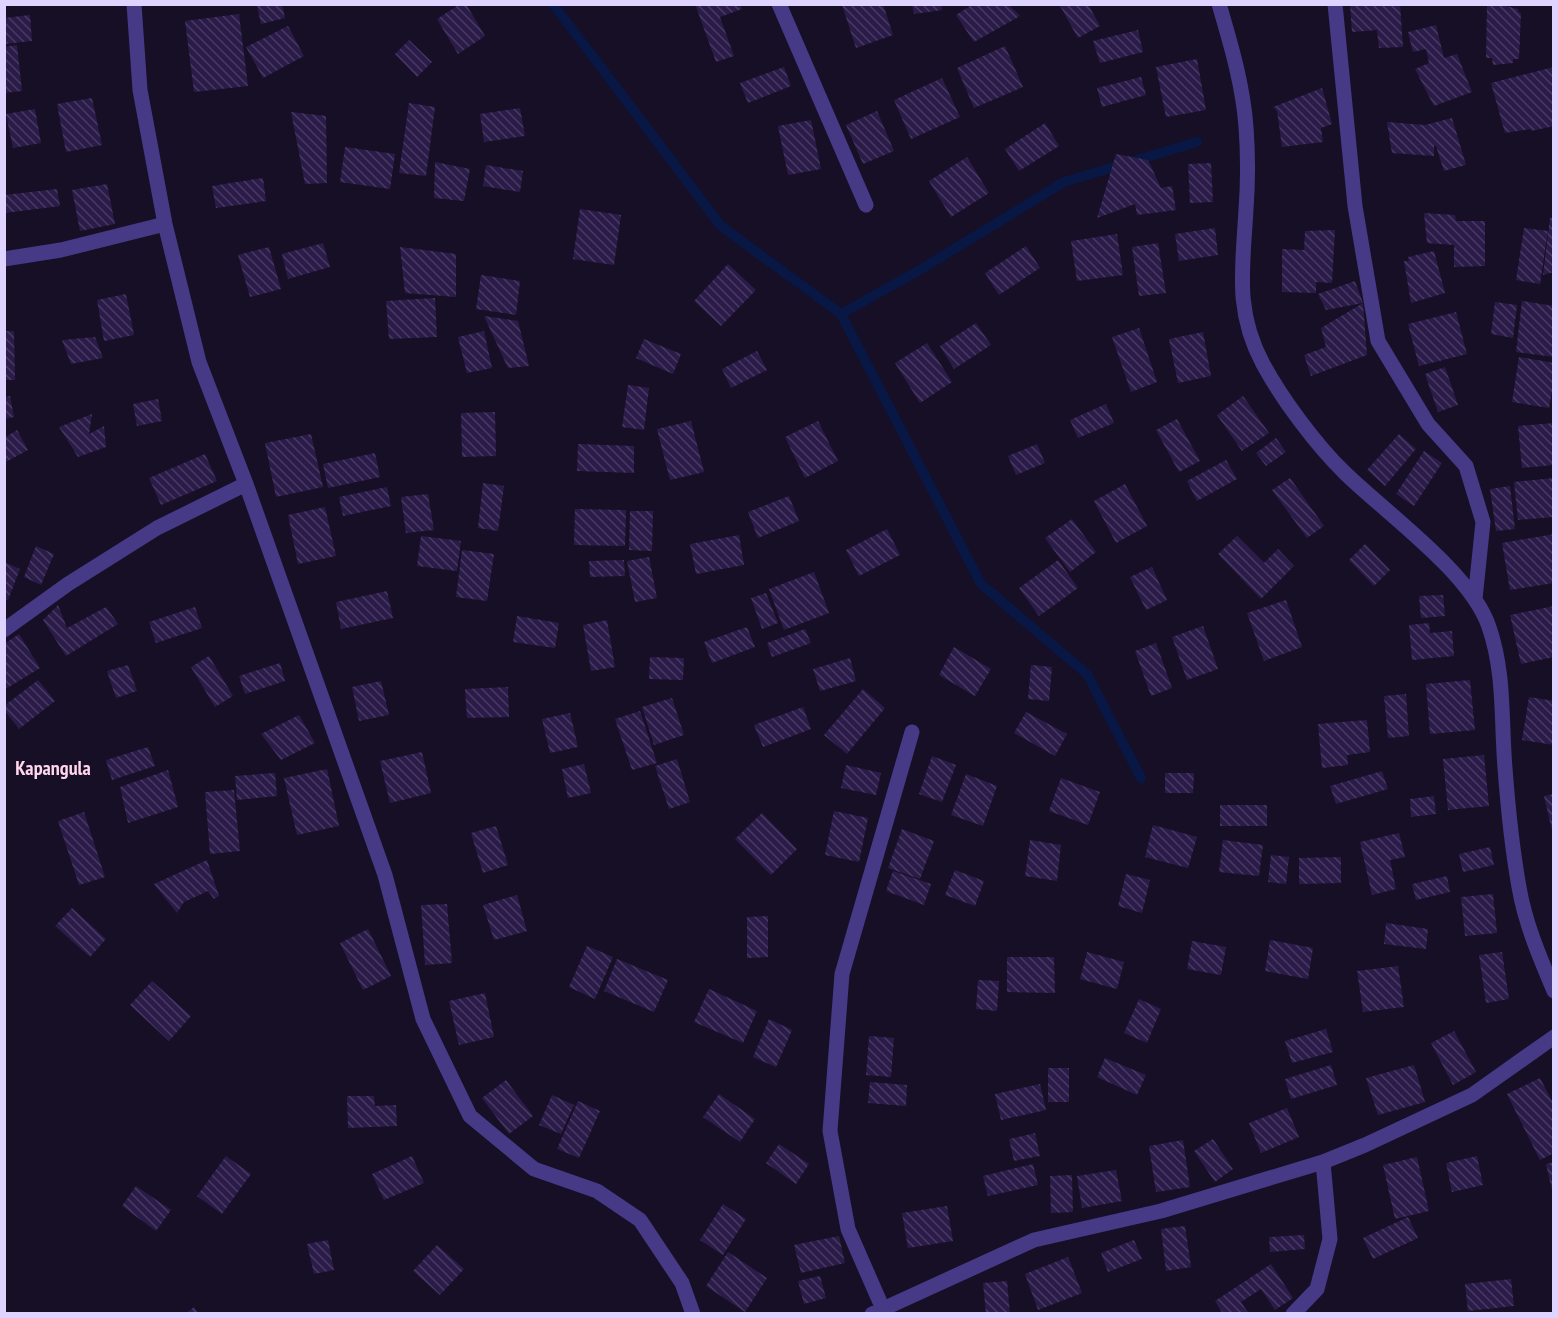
<svg xmlns="http://www.w3.org/2000/svg" width="1558" height="1318" viewBox="0 0 1558 1318" font-family="'PT Sans Narrow',sans-serif">
  <style>
    .lines { fill: none; stroke-linecap: round; stroke-linejoin: round }
    .stream { stroke: #091745; stroke-width: 10 }
    .building { fill: url(#building-back-hatch) }
    .street { stroke: #463986; stroke-width: 15 }
    .labels { text-anchor: middle; stroke-width: 6; stroke-linejoin: round; paint-order: stroke }
    .neighbourhood-label { font-size: 20px; font-weight: bold; fill: #ffd6eb; stroke: #160f26 }
  </style>
  <defs>
    <pattern id="building-back-hatch" width="6" height="6" patternUnits="userSpaceOnUse" patternTransform="scale(1.5)"><rect width="6" height="6" fill="#2a1b48"/><path d="M-1 5l2 2M0 0l6 6M5-1l2 2" fill="none" stroke="#483b63"/></pattern>
  </defs>
  <rect width="100%" height="100%" fill="#160f26"/>
  <g class="lines">
    <path class="stream" d="M553 4 721 226 841 314 981 584 1087 674 1141 778
      M841 314 918 271 1064 182 1197 142"/>
  </g>
  <path class="building" d="M261 4H282L285 18 261 24 257 6Z
    M460 4H466L485 36 458 54 437 19Z
    M695 4H740L742 9 720 17 734 56 716 62Z
    M883 4 893 35 856 48 842 5Z
    M912 4H941L942 10 914 14Z
    M973 4H1008L1020 16 974 42 956 15Z
    M1059 4H1088L1100 26 1078 38Z
    M1400 4 1403 47 1379 48 1377 30 1352 32 1350 5Z
    M1487 4H1498L1518 9V12L1521 13 1519 59H1513V63L1493 65 1492 58H1486Z
    M239 14 248 86 194 92 185 21Z
    M30 15 32 41 4 44V18Z
    M1436 25 1444 58 1457 54 1472 92 1434 106 1415 69 1429 63 1426 49 1413 52 1408 32Z
    M288 26 304 56 263 78 246 47Z
    M1138 30 1143 52 1100 63 1093 41Z
    M409 40 432 62 417 77 395 54Z
    M17 45 22 91 4 93V47Z
    M1005 46 1023 87 974 108 957 68Z
    M1197 59 1206 110 1166 117 1156 67Z
    M784 67 791 86 748 103 740 83Z
    M1554 67V126L1531 131V129L1505 133 1491 83Z
    M1141 77 1146 95 1102 107 1097 88Z
    M942 78 960 117 911 139 894 100Z
    M1322 88 1332 124 1321 128 1323 142 1282 147 1277 111 1273 107Z
    M92 98 102 145 66 152 57 104Z
    M409 103 435 107 426 176 399 173Z
    M520 108 525 136 484 142 480 114Z
    M35 109 41 143 13 148 6 114Z
    M877 111 894 151 863 164 846 125Z
    M291 112 326 116 327 183 305 184Z
    M1452 118 1466 165 1444 171 1436 146H1434V156L1392 153 1387 122 1425 125Z
    M811 120 821 169 788 175 778 126Z
    M1045 123 1059 146 1019 171 1005 149Z
    M345 147 395 154 390 189 340 182Z
    M1116 154 1148 160 1161 188 1172 186 1176 210 1137 215 1135 204 1097 218Z
    M967 157 989 193 951 217 929 181Z
    M435 162 470 169 464 201 434 198Z
    M1211 163 1213 202 1190 203 1188 164Z
    M486 165 523 171 520 192 483 186Z
    M263 178 266 201 216 208 212 186Z
    M107 184 115 224 80 231 72 190Z
    M57 189 60 206 5 213 4 195Z
    M580 209 621 215 614 265 573 259Z
    M1424 213 1455 215 1456 221H1485V266L1454 267V245L1427 243Z
    M1550 218H1554V272L1543 275Z
    M1215 228 1218 255 1179 261 1175 234Z
    M1524 228 1548 231 1540 284 1516 280Z
    M1335 230 1332 283 1316 282V293L1282 292V249L1304 250 1305 231Z
    M1117 234 1123 275 1077 281 1071 241Z
    M323 243 330 267 288 279 282 254Z
    M1158 243 1166 293 1139 296 1132 247Z
    M1026 246 1040 268 999 295 985 273Z
    M269 247 281 289 250 297 238 255Z
    M400 247 456 254V297L405 293Z
    M1434 251 1445 293 1411 303 1404 261H1409L1408 257Z
    M728 264 756 290 721 326 694 301Z
    M481 275 520 281 516 315 476 309Z
    M1355 281 1363 303 1326 310 1318 294Z
    M126 294 134 335 104 341 97 300Z
    M435 298 437 337 389 339 386 301Z
    M1522 301 1554 306V357L1516 352Z
    M1495 302 1517 305 1513 338 1491 334Z
    M1363 303 1367 355 1311 376 1304 355 1326 347 1321 328Z
    M1456 312 1467 354 1419 366 1408 324Z
    M484 316 518 321 529 366 508 368Z
    M976 323 991 345 954 369 940 346Z
    M1139 328 1157 382 1131 392 1112 337Z
    M4 331H14L15 380H4Z
    M484 331 492 368 467 373 458 337Z
    M1203 332 1211 376 1178 383 1169 339Z
    M95 337 103 358 71 364 62 340Z
    M644 339 681 354 673 374 636 358Z
    M927 343 952 382 920 403 895 363Z
    M757 351 767 370 731 388 722 369Z
    M1519 357 1554 363V380L1549 408 1512 402Z
    M1445 367 1458 405 1438 412 1425 374Z
    M628 385 649 388 644 430 622 427Z
    M10 396 14 417 4 419V397Z
    M1243 396 1269 433 1242 451 1217 415Z
    M158 399 162 421 137 426 133 404Z
    M1106 404 1114 423 1078 438 1070 420Z
    M495 412 496 456 462 457 461 413Z
    M92 414 89 434 104 426 106 447 78 457 59 427Z
    M1177 419 1200 461 1179 472 1156 430Z
    M691 421 704 472 670 480 657 429Z
    M818 421 838 461 805 478 785 437Z
    M1554 423V465L1522 468 1518 426Z
    M17 430 28 450 4 463V438Z
    M311 434 323 487 276 497 265 443Z
    M1399 434 1416 449 1385 486 1367 470Z
    M1276 438 1286 452 1266 466 1256 453Z
    M578 444 634 446V473L577 471Z
    M1037 444 1045 463 1016 475 1008 456Z
    M1424 451 1442 463 1414 506 1396 494Z
    M375 453 380 477 328 488 323 464Z
    M205 454 217 481 161 505 149 478Z
    M1226 460 1237 479 1197 501 1187 481Z
    M1290 478 1324 526 1307 538 1272 490Z
    M1554 478V517L1518 520 1514 482Z
    M483 483 504 486 498 531 478 528Z
    M1125 484 1147 526 1116 543 1094 501Z
    M1510 486 1515 529 1496 531 1490 489Z
    M387 487 391 506 343 516 339 497Z
    M428 494 434 530 406 533 401 497Z
    M789 496 799 521 758 538 748 512Z
    M325 507 336 556 298 564 288 515Z
    M575 509 626 510 625 546 574 545Z
    M630 511H653L652 551 629 550Z
    M1072 519 1096 552 1070 572 1045 538Z
    M887 529 900 555 859 576 846 550Z
    M1554 534V583L1510 590 1502 543Z
    M739 535 744 565 696 574 690 544Z
    M421 536 461 541 457 571 417 566Z
    M1237 536 1264 563 1278 549 1294 566 1261 599 1218 554Z
    M1365 544 1390 570 1374 586 1349 560Z
    M36 546 54 554 41 585 24 577Z
    M462 550 494 554 487 601 456 597Z
    M649 557 657 598 635 602 627 561Z
    M624 560 625 576 590 577 589 561Z
    M1058 560 1078 588 1039 616 1019 588Z
    M4 562 20 569 8 600 4 599Z
    M1152 567 1167 600 1146 610 1130 577Z
    M814 572 829 613 784 630 769 589Z
    M387 591 393 618 341 629 336 602Z
    M766 593 778 623 762 629 751 598Z
    M1443 595 1445 616 1421 618 1419 596Z
    M1286 600 1302 647 1264 661 1247 613Z
    M58 605 67 628 106 607 118 624 66 656 43 620Z
    M1554 606V657L1521 664 1510 615Z
    M195 607 202 628 156 643 149 622Z
    M517 616 559 623 555 648 513 642Z
    M607 620 615 667 591 671 583 625Z
    M1429 623 1430 633 1452 631 1454 656 1412 660 1409 625Z
    M1203 626 1218 669 1187 680 1172 637Z
    M747 627 755 647 712 663 704 642Z
    M805 629 811 643 772 657 767 643Z
    M19 634 40 668 4 690V644Z
    M1156 643 1172 688 1151 696 1135 651Z
    M954 647 991 669 975 696 939 675Z
    M209 656 233 696 215 707 191 667Z
    M650 657 684 658 683 680 649 679Z
    M850 658 856 681 820 691 813 669Z
    M280 663 285 681 245 694 239 676Z
    M128 665 137 691 116 698 107 671Z
    M1031 665 1052 667 1049 701 1028 699Z
    M38 680 55 701 19 729 4 710V706Z
    M1470 680 1475 730 1430 734 1426 684Z
    M381 681 389 715 359 721 352 687Z
    M508 687 509 717 467 718 465 689Z
    M863 689 885 708 847 754 824 735Z
    M1406 694 1409 736 1388 738 1384 696Z
    M1529 697 1554 701V745L1522 740Z
    M672 698 684 735 654 745 642 707Z
    M803 707 811 729 763 747 754 725Z
    M640 711 657 763 632 770 615 719Z
    M1026 712 1067 734 1055 756 1014 733Z
    M570 713 578 747 550 753 542 719Z
    M299 715 315 743 281 760 261 734Z
    M1367 720 1370 752 1347 755 1348 765 1322 768 1318 724Z
    M148 747 155 766 112 780 106 760Z
    M422 752 431 793 390 803 380 761Z
    M1484 755 1489 806 1448 810 1443 759Z
    M932 756 956 765 942 802 919 794Z
    M677 759 690 802 669 809 655 766Z
    M584 764 591 793 568 798 562 769Z
    M846 765 881 773 876 795 841 788Z
    M327 769 339 826 297 835 284 778Z
    M168 770 178 807 128 823 120 787Z
    M1382 771 1388 789 1336 804 1330 786Z
    M275 773 277 796 237 800 235 776Z
    M1165 773H1194L1193 793H1165Z
    M966 774 997 786 983 826 951 815Z
    M1061 778 1100 792 1088 825 1049 811Z
    M234 790 240 851 210 854 205 792Z
    M1554 794V835H1553L1544 796Z
    M1434 796 1436 814 1411 817 1410 799Z
    M1220 805H1267V826H1220Z
    M834 811 868 818 859 862 825 855Z
    M84 812 105 877 79 885 58 821Z
    M762 813 797 849 771 875 735 839Z
    M1153 825 1197 837 1188 868 1145 857Z
    M496 826 508 865 483 873 471 833Z
    M902 829 934 841 920 879 888 868Z
    M1399 833 1405 857 1390 860 1396 889 1372 895 1360 842Z
    M1030 840 1061 845 1057 881 1025 876Z
    M1223 840 1263 845 1259 876 1219 872Z
    M1490 847 1494 865 1463 872 1459 854Z
    M1271 855 1289 857 1286 884 1268 882Z
    M1341 857V883L1299 884V858Z
    M207 860 219 896 214 899 208 891 184 902 177 913 154 884Z
    M955 870 984 881 975 906 945 895Z
    M893 871 931 884 924 905 886 891Z
    M1126 874 1150 880 1142 913 1118 906Z
    M1447 876 1450 892 1416 900 1412 884Z
    M1493 894 1497 933 1465 936 1461 897Z
    M517 895 527 931 494 940 483 905Z
    M447 904 452 963 425 965 421 905Z
    M72 908 106 939 90 957 55 926Z
    M768 916V957L747 958V917Z
    M1386 923 1428 929 1426 949 1384 944Z
    M368 929 391 976 363 990 340 943Z
    M1270 940 1313 948 1308 979 1265 971Z
    M1192 941 1226 947 1221 975 1187 969Z
    M587 946 613 957 595 999 569 987Z
    M1087 952 1124 962 1117 989 1080 979Z
    M1502 952 1509 999 1486 1003 1479 955Z
    M1007 957H1054L1055 993 1007 992Z
    M617 959 668 980 654 1012 604 991Z
    M1398 966 1404 1007 1363 1012 1357 971Z
    M978 980 999 981 997 1011 976 1009Z
    M152 981 191 1016 169 1041 130 1005Z
    M709 989 757 1011 743 1043 694 1022Z
    M485 993 494 1037 459 1045 449 1001Z
    M1139 999 1161 1009 1147 1043 1124 1033Z
    M769 1019 792 1030 776 1067 753 1057Z
    M1326 1029 1333 1052 1292 1063 1285 1041Z
    M1454 1031 1476 1072 1453 1085 1431 1043Z
    M869 1036 894 1038 891 1077 866 1075Z
    M1105 1058 1146 1075 1137 1095 1097 1077Z
    M1331 1065 1337 1085 1291 1099 1285 1079Z
    M1414 1065 1425 1102 1378 1115 1366 1078Z
    M1048 1068H1069V1102H1048Z
    M1540 1078 1554 1105V1153L1540 1160 1507 1094Z
    M506 1080 533 1116 509 1134 482 1098Z
    M870 1082 907 1085 906 1106 868 1103Z
    M1040 1084 1046 1110 1001 1120 995 1094Z
    M719 1094 755 1119 740 1142 703 1117Z
    M552 1095 574 1105 561 1134 539 1125Z
    M347 1096H374L375 1106 396 1105 397 1126 348 1128Z
    M578 1101 600 1111 579 1158 557 1149Z
    M1287 1108 1299 1137 1261 1153 1249 1123Z
    M1035 1133 1040 1156 1014 1161 1009 1139Z
    M1213 1139 1233 1169 1215 1182 1194 1151Z
    M1183 1140 1190 1187 1156 1192 1149 1146Z
    M779 1144 809 1164 796 1184 766 1163Z
    M226 1156 251 1174 222 1214 197 1196Z
    M412 1156 424 1183 384 1200 372 1174Z
    M1477 1156 1483 1185 1452 1192 1446 1163Z
    M1417 1157 1429 1211 1395 1219 1383 1165Z
    M1554 1162V1194L1553 1195 1546 1164Z
    M1033 1164 1038 1185 988 1196 983 1176Z
    M1116 1170 1122 1201 1082 1208 1077 1176Z
    M1072 1175 1073 1212 1051 1213 1050 1176Z
    M136 1186 171 1210 156 1231 122 1206Z
    M723 1204 746 1219 723 1255 700 1240Z
    M947 1206 953 1241 908 1248 902 1213Z
    M1408 1217 1418 1238 1373 1259 1363 1238Z
    M1185 1226 1191 1267 1166 1271 1161 1229Z
    M1304 1235 1305 1249 1270 1252 1269 1237Z
    M839 1236 845 1263 801 1273 794 1245Z
    M328 1240 334 1270 314 1274 307 1244Z
    M1134 1240 1142 1259 1108 1272 1101 1253Z
    M437 1245 464 1269 440 1295 413 1271Z
    M728 1252 767 1278 745 1312 706 1286Z
    M1068 1257 1082 1293 1038 1310 1025 1274Z
    M1271 1264 1293 1298 1275 1310 1261 1289 1241 1302 1249 1314H1223L1215 1301Z
    M820 1276 826 1298 804 1304 798 1281Z
    M1511 1279 1514 1306 1468 1311 1465 1284Z
    M1007 1281 1010 1314H986L983 1283Z
    M194 1307 199 1314H185Z"/>
  <g class="lines">
    <path class="street" d="M134 4 140 90 165 224 199 362 246 484 385 875 423 1019 470 1116 534 1169 597 1191 640 1220 682 1283 693 1314
      M779 4 866 205
      M1219 4C1231 45 1243 85 1246 127 1248 154 1248 183 1246 209 1243 267 1234 310 1263 364 1282 399 1316 445 1345 473 1387 514 1471 573 1489 627 1505 673 1501 721 1505 768 1508 808 1512 848 1519 887 1525 923 1540 958 1554 991
      M1335 4 1355 206 1378 341 1428 424 1466 466 1483 522 1475 599
      M4 259 61 250 165 224
      M4 630 68 584 157 528 246 484
      M883 1309 848 1229 830 1131 842 974 912 732
      M872 1314 1034 1240 1161 1211 1323 1162 1365 1145 1472 1095 1554 1037
      M1293 1314 1317 1289 1330 1239 1323 1162"/>
  </g>
  <g class="labels">
    <g class="neighbourhood-label">
      <text x="53" y="775">Kapangula</text>
    </g>
  </g>
  <rect width="1558" height="1318" fill="none" stroke="#dfd4ff" stroke-width="12"/>
</svg>
